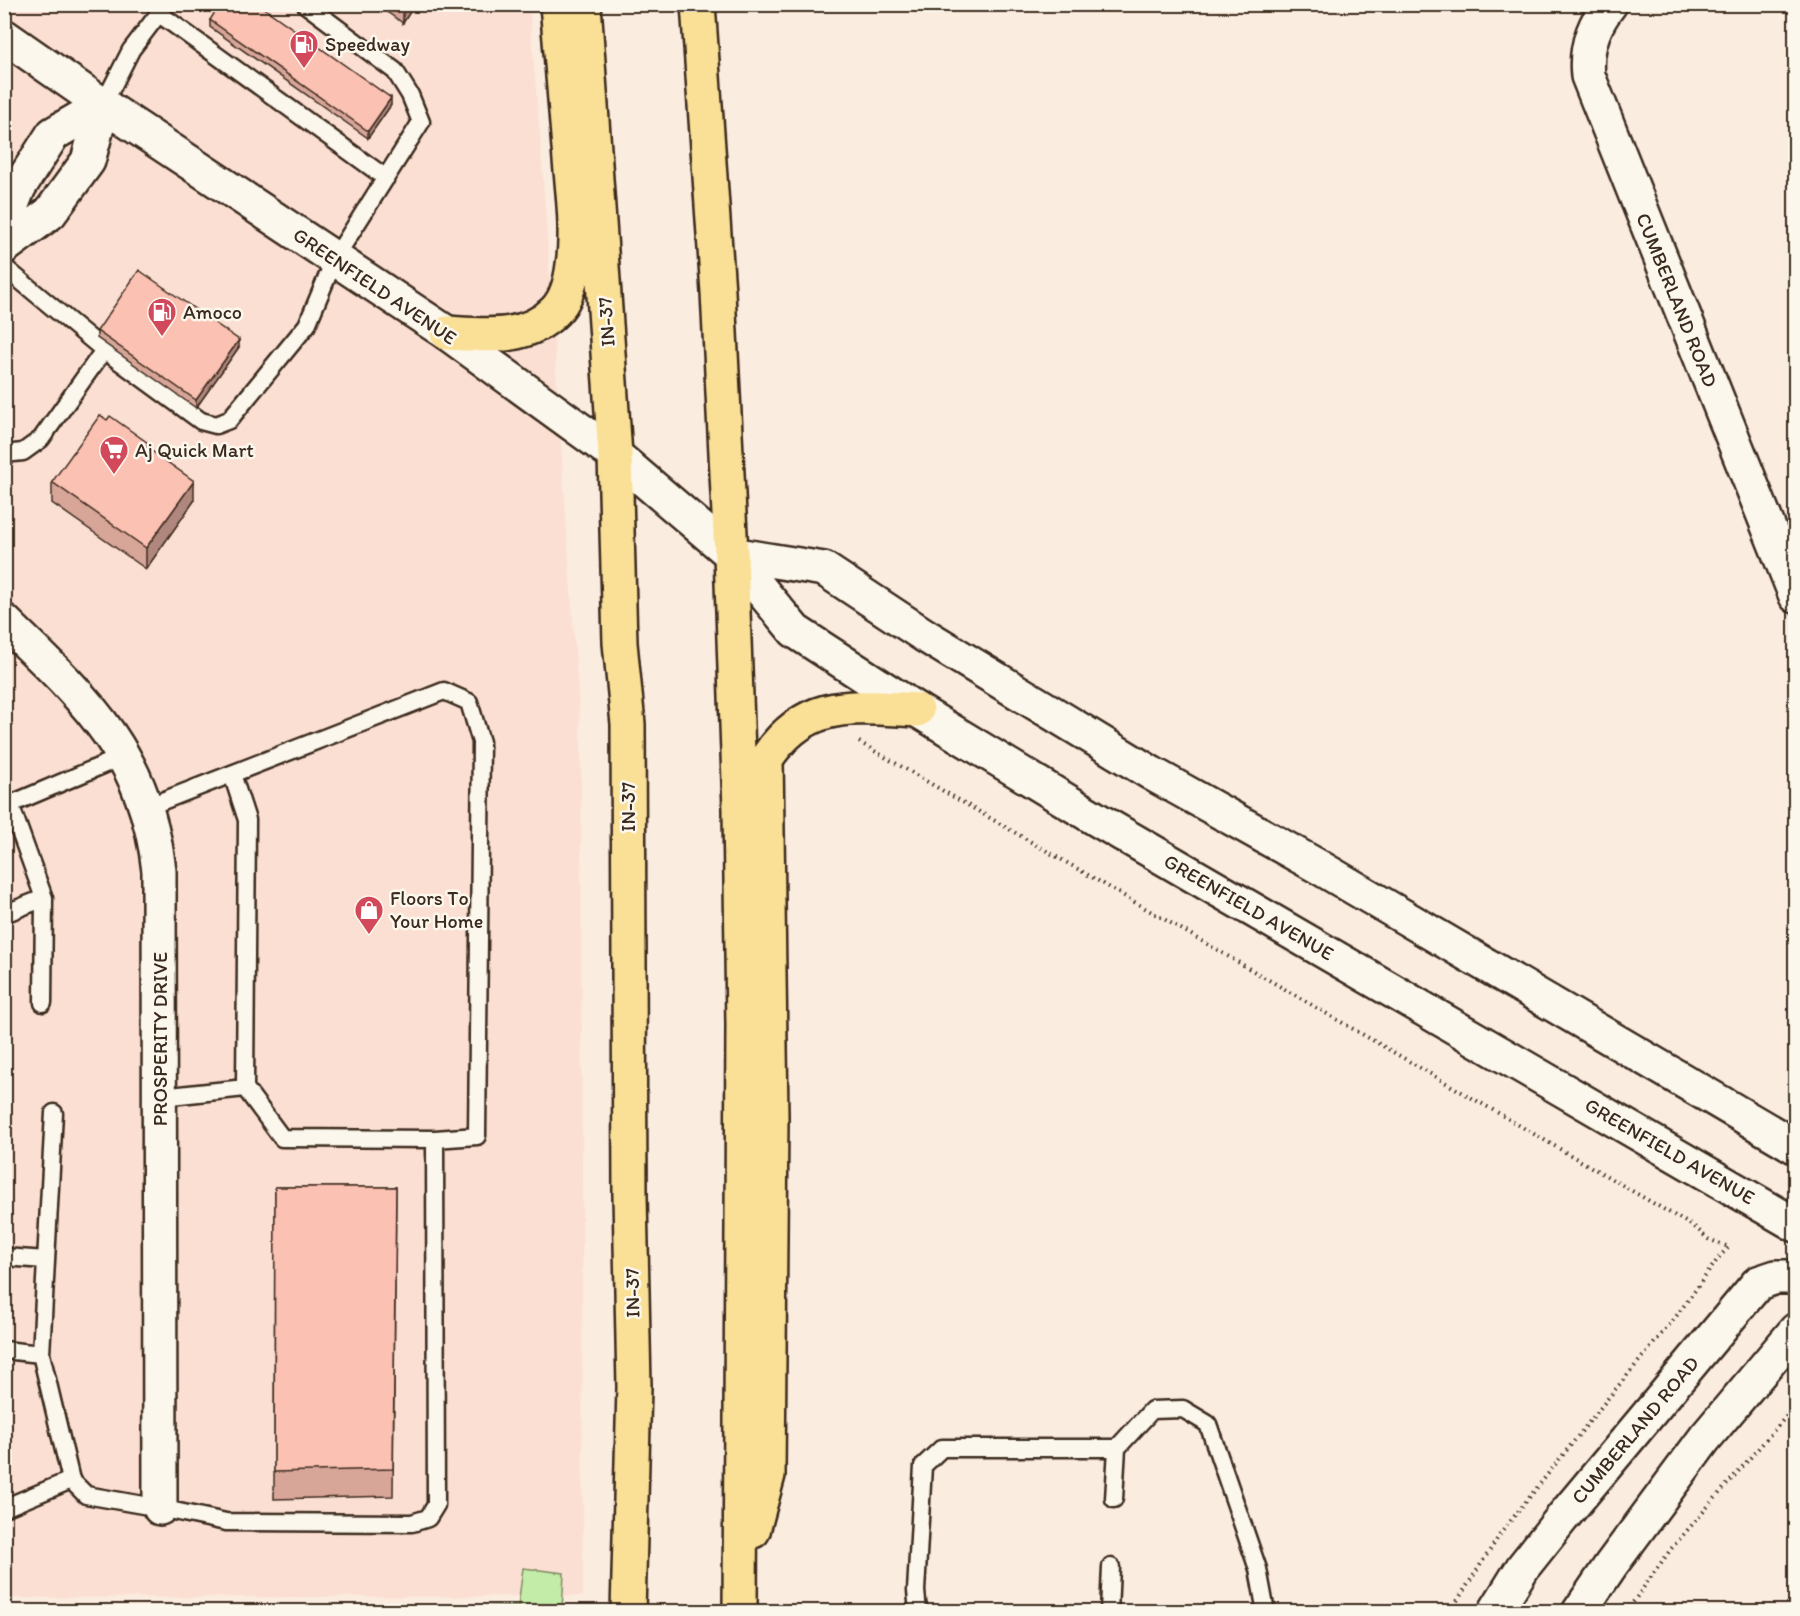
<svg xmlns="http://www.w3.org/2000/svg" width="1800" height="1616" viewBox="0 0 1800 1616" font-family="Itim,sans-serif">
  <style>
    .built { fill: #fbdfd2 }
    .green { fill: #c3eca8; stroke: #7f8b63; stroke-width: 1.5 }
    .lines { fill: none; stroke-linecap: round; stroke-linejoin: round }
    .service-casing { stroke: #3b2a1e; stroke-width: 21 }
    .minor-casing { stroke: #3b2a1e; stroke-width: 38 }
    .tertiary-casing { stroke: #3b2a1e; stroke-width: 38 }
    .secondary-casing { stroke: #3b2a1e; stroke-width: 38 }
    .trunk-casing { stroke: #3b2a1e; stroke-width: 38 }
    .motorway-casing { stroke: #3b2a1e; stroke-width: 38 }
    .path { stroke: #3b2a1e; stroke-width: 4; stroke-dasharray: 1.5 4.5; stroke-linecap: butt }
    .service { stroke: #fbf7ec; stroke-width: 16 }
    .minor { stroke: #fbf7ec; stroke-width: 33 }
    .tertiary { stroke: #fbf7ec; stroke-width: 33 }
    .secondary { stroke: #fbf7ec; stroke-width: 33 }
    .trunk { stroke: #fadf96; stroke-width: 33 }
    .motorway { stroke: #fadf96; stroke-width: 33 }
    .wall { fill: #d8a699; stroke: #3b2a1e; stroke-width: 1.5 }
    .shaded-wall { fill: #b0877d; stroke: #3b2a1e; stroke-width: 1.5 }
    .building { fill: #fbc1b2; stroke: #3b2a1e; stroke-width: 1.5 }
    .labels { text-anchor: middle; stroke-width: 5; stroke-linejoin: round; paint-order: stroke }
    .poi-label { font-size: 20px; fill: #3b2a1e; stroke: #fbf7ec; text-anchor: start }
    .street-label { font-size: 20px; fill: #3b2a1e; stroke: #fbf7ec }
  </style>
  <rect width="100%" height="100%" fill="#fbece0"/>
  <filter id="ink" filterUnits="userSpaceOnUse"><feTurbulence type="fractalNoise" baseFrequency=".0167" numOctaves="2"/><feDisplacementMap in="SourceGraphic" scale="12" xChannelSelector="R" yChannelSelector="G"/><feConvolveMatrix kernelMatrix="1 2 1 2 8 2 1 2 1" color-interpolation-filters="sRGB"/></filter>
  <g filter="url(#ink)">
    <path class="built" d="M4 5H529L541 148 581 739 583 1596 5 1598Z"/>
    <path class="green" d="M523 1568 564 1573 562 1611H216L518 1606Z"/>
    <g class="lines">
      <g class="service-casing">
        <path id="service" d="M158 13 386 178
          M103 105 131 50 166 4
          M4 267 104 350 201 421 216 425 229 420 307 325 335 258 421 122 410 95 395 71 305 4
          M4 454 23 452 41 439 104 350
          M232 774 247 820 245 1088
          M4 807 124 756
          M147 807 444 691 469 702 481 742 477 1136 435 1139 282 1138 245 1088 161 1097
          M4 914 44 898 10 804
          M43 1003 44 898
          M54 1113 41 1354 71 1480 86 1495 160 1508 226 1522 412 1523 428 1518 436 1505 435 1139
          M4 1257 46 1260
          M4 1350 41 1354
          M1114 1499 1117 1448
          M4 1508 71 1480
          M918 1612 916 1591 923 1466 942 1448H1117L1152 1410 1183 1409 1208 1424 1258 1569 1266 1612
          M1109 1612 1111 1567"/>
      </g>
      <g class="minor-casing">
        <path id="minor" d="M4 225 19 187 53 134 103 105
          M4 247 50 213 88 161 103 105
          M4 621C85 699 146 753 159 871L160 1508"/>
      </g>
      <g class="tertiary-casing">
        <path id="tertiary" d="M1610 4C1593 25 1585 49 1588 76L1796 596
          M1495 1612 1523 1567 1562 1518 1758 1283 1776 1277H1796
          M1579 1612 1611 1565 1705 1438 1796 1330"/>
      </g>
      <g class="secondary-casing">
        <path id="secondary" d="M4 36 103 105 447 333 615 455 731 554 795 631 917 710 1098 820 1796 1225
          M731 554 824 569 924 635 1151 773 1319 867 1796 1147"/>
      </g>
      <g class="trunk-casing">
        <path id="trunk" d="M584 4 615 455
          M698 4 718 292 731 554
          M447 333C484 335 526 341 555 311 567 299 571 281 573 265 578 232 573 194 570 160 566 108 561 56 557 4"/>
      </g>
      <g class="motorway-casing">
        <path id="motorway" d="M615 455 620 643 628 724 630 1196 634 1387 628 1612
          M731 554 740 810 743 1025 740 1612
          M753 1531 768 1475 771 1117 766 759C806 698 852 707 917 710"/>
      </g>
      <path class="path" d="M859 742 1696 1228 1708 1239 1729 1247 1720 1256 1675 1318 1609 1397 1501 1533 1450 1612
        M1626 1612 1671 1549 1796 1405"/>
      <use href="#service" class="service"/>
      <use href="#minor" class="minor"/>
      <use href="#tertiary" class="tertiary"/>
      <use href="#secondary" class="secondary"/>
      <use href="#trunk" class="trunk"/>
      <use href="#motorway" class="motorway"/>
    </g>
    <path class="wall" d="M375 4H415L403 23Z
      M210 20 391 105 368 138 210 27Z
      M97 331 239 347 196 408 97 338Z
      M148 449 194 501 146 569 52 503V482Z
      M275 1187H396L393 1496 274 1499Z"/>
    <path class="shaded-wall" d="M403 4H415L403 23Z
      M391 98V105L368 138V131Z
      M239 340V347L196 408V400Z
      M194 481V501L146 569V548Z"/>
    <path class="building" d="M220 4H258L391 98 368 131 210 20Z
      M139 270 239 340 196 400 97 331Z
      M100 415 107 420 110 416 148 443 146 447 194 481 146 548 52 482Z
      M275 1187H396L393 1469 274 1472Z"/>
  </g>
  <defs>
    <g id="fuel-pin" transform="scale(1.5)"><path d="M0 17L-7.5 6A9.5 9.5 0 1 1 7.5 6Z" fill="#d1495b" stroke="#fbf7ec"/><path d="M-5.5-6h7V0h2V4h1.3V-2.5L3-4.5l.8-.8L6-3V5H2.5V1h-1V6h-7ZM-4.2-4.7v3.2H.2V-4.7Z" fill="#fff"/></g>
    <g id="supermarket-pin" transform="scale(1.5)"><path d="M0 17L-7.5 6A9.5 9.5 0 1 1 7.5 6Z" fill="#d1495b" stroke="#fbf7ec"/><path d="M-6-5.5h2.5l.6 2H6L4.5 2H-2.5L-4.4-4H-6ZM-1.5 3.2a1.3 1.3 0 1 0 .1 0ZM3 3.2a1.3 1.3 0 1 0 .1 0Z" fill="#fff"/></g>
    <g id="shop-pin" transform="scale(1.5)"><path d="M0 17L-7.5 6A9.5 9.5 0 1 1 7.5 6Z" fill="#d1495b" stroke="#fbf7ec"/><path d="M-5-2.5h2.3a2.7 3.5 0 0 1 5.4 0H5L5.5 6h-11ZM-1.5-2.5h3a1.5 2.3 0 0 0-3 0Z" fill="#fff"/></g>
  </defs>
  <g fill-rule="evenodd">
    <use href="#fuel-pin" x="304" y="44"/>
    <use href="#fuel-pin" x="162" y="312"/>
    <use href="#supermarket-pin" x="114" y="450"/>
    <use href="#shop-pin" x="369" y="910"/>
  </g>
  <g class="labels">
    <g class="poi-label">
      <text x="325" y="51">Speedway</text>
      <text x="183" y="319">Amoco</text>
      <text x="135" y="457">Aj Quick Mart</text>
      <text x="390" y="905">Floors To<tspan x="390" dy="23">Your Home</tspan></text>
    </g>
    <g class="street-label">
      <text transform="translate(375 286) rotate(34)" y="7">GREENFIELD AVENUE</text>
      <text transform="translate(1677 300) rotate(68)" y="7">CUMBERLAND ROAD</text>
      <text transform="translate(606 322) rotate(-94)" y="7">IN-37</text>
      <text transform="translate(628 807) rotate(-90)" y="7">IN-37</text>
      <text transform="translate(1249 907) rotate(30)" y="7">GREENFIELD AVENUE</text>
      <text transform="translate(160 1039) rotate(-90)" y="7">PROSPERITY DRIVE</text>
      <text transform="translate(1670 1151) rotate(30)" y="7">GREENFIELD AVENUE</text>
      <text transform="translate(632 1293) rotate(-91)" y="7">IN-37</text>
      <text transform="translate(1635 1430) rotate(-50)" y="7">CUMBERLAND ROAD</text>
    </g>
  </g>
  <rect width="1800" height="1616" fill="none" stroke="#fbf7ec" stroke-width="24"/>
  <rect x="12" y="12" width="1776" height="1592" fill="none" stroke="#3b2a1e" stroke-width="2" filter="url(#ink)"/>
</svg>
